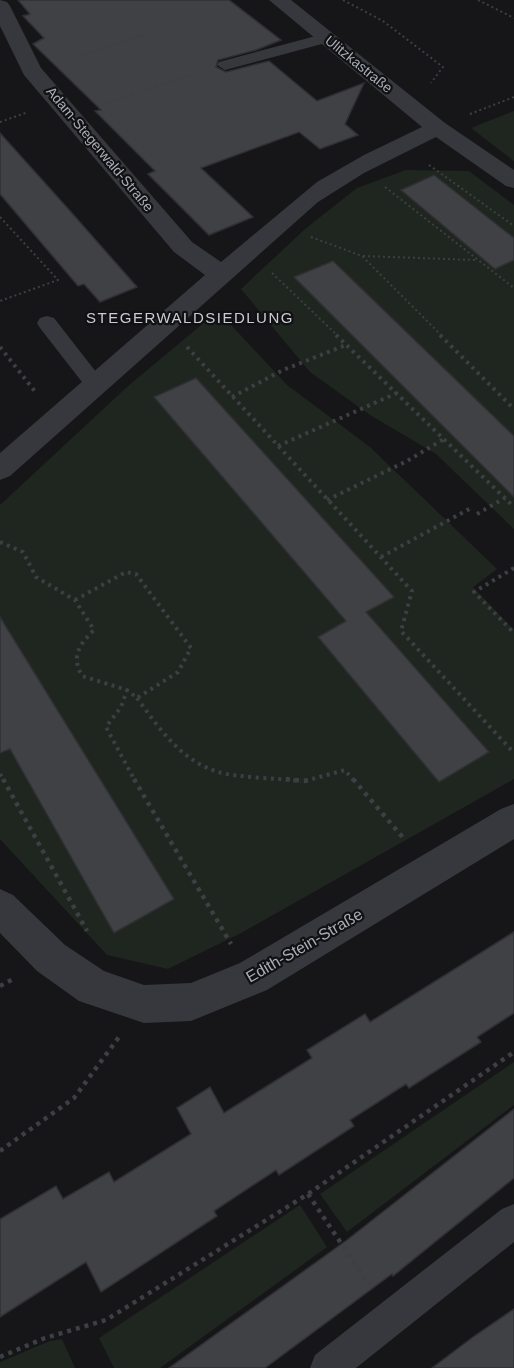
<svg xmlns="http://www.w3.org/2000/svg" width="514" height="1368" viewBox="0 0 514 1368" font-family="Helvetica,sans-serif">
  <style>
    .green { fill: #1e261f }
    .building { fill: #404145; stroke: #303034; stroke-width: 1.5 }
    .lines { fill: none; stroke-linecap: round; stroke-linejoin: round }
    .path-far2 { stroke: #3d3f44; stroke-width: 2; stroke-dasharray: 2 3; stroke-linecap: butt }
    .path-far1 { stroke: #3d3f44; stroke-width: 4; stroke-dasharray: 3 4.5; stroke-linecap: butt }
    .path { stroke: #3d3f44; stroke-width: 4.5; stroke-dasharray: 4 5; stroke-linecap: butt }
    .lane { fill: #37383d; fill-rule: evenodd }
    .street { fill: #37383d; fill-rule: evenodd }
    .labels { text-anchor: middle; stroke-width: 4.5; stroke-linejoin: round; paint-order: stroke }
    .far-street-label { font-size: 14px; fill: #a8adb8; stroke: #111113 }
    .far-neighbourhood-label { font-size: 15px; letter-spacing: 1.5px; fill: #c9ccd4; stroke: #111113 }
    .street-label { font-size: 16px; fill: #a8adb8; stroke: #111113 }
  </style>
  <rect width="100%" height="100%" fill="#161618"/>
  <path class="green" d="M514 111V161L471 128Z
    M406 170 469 171 514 205V529L436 454 370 415 310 372 241 289 305 229 357 188Z
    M218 311 287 385 370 447 497 569 473 587 514 630V779L241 933 168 969 107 955 0 839V505L128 386Z
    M514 1062V1105L347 1232 320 1194Z
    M300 1205 327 1247 160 1368H114L99 1338Z
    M62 1339 75 1368H0V1362L50 1341Z"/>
  <path class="building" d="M18 0H229L281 40 256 50 218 60 216 67 226 72 269 61 317 101 364 83 345 124 358 135 320 149 299 132 201 168 253 217 209 235 148 174 155 171 95 111 101 110 33 44 44 38 23 16 30 14Z
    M0 133 71 212 137 287 100 302 84 284 78 286 0 194Z
    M434 175 514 238V260L495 269 401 190Z
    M333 261 514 436V497L294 277Z
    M196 378 394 597 366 612 489 752 439 782 318 637 346 621 154 397Z
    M0 617 174 899 114 933 10 749 0 753Z
    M514 932V1013L477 1037 481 1042 409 1088 406 1084 350 1120 354 1126 279 1175 276 1170 214 1211 217 1216 101 1292 86 1262 0 1317V1219L56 1186 63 1199 109 1172 114 1182 191 1134 177 1108 210 1087 224 1113 312 1058 307 1050 365 1014 370 1022Z
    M514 1109V1178L393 1276 392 1274 265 1368H169L347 1240Z
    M514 1309V1368H432L473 1337Z"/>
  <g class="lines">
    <path class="path-far2" d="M343 0 383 21 443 67 431 83
      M478 0 514 18
      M65 60 144 35
      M103 105 198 73
      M470 114 514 97
      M0 122 28 112
      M429 165 514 226
      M385 187 514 288
      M0 217 58 280 0 301
      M311 237 362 256 442 336
      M363 256 475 260
      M272 273 338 336"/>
    <path class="path-far1" d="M336 335 514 507
      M440 335 514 409
      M0 347 37 394
      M187 347 412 591 401 631 514 753
      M232 397 283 370 346 345
      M278 446 397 393
      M327 500 407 461 444 439
      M477 514 505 498
      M0 542 23 552 36 577 75 600 94 630C79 645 71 656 82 676L127 690 121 707 106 727 135 781
      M381 557 471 508
      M514 568 474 592 514 633
      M75 600 126 572 136 574 191 648 178 672 137 698 127 690
      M137 698C159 728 180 760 218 772 238 778 278 778 301 781
      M0 774 4 781
      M305 781 345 770 354 781"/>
    <path class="path" d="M3 779 87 931
      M134 779 231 944
      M286 779 304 781 311 779
      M353 779 405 840
      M0 986 15 978
      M0 1151 74 1098 119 1037
      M308 1194 369 1285
      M0 1357 45 1338 106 1320 308 1194 514 1052"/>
    <path class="lane" d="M327 33 333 35 335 38 333 41 225 70 217 65 219 62Z
      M47 316 54 318 103 381 107 386 103 391 96 393 89 391 40 328 37 323 40 318Z
      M514 1204V1242L356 1368H310L315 1355 502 1209Z"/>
    <path class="street" d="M0 0 7 2 10 6 41 68 192 242 221 262 317 182 364 155 422 127 269 0H291L445 123 514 170V188L506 186 436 137 364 173 318 202 10 476 0 480V453L205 275 174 252 24 75 0 26Z
      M514 804V839L267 990 191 1021 144 1023 79 1001 37 971 0 933V889L13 895 65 945 104 971 144 985 191 983 240 963 501 809Z"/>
  </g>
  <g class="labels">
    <g class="far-street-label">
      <text transform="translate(359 64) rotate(39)" y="5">Ulitzkastraße</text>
      <text transform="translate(100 149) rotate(50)" y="5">Adam-Stegerwald-Straße</text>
    </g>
    <g class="far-neighbourhood-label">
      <text x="190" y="323">STEGERWALDSIEDLUNG</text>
    </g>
    <g class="street-label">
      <text transform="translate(304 945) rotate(-30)" y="6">Edith-Stein-Straße</text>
    </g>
  </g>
</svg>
